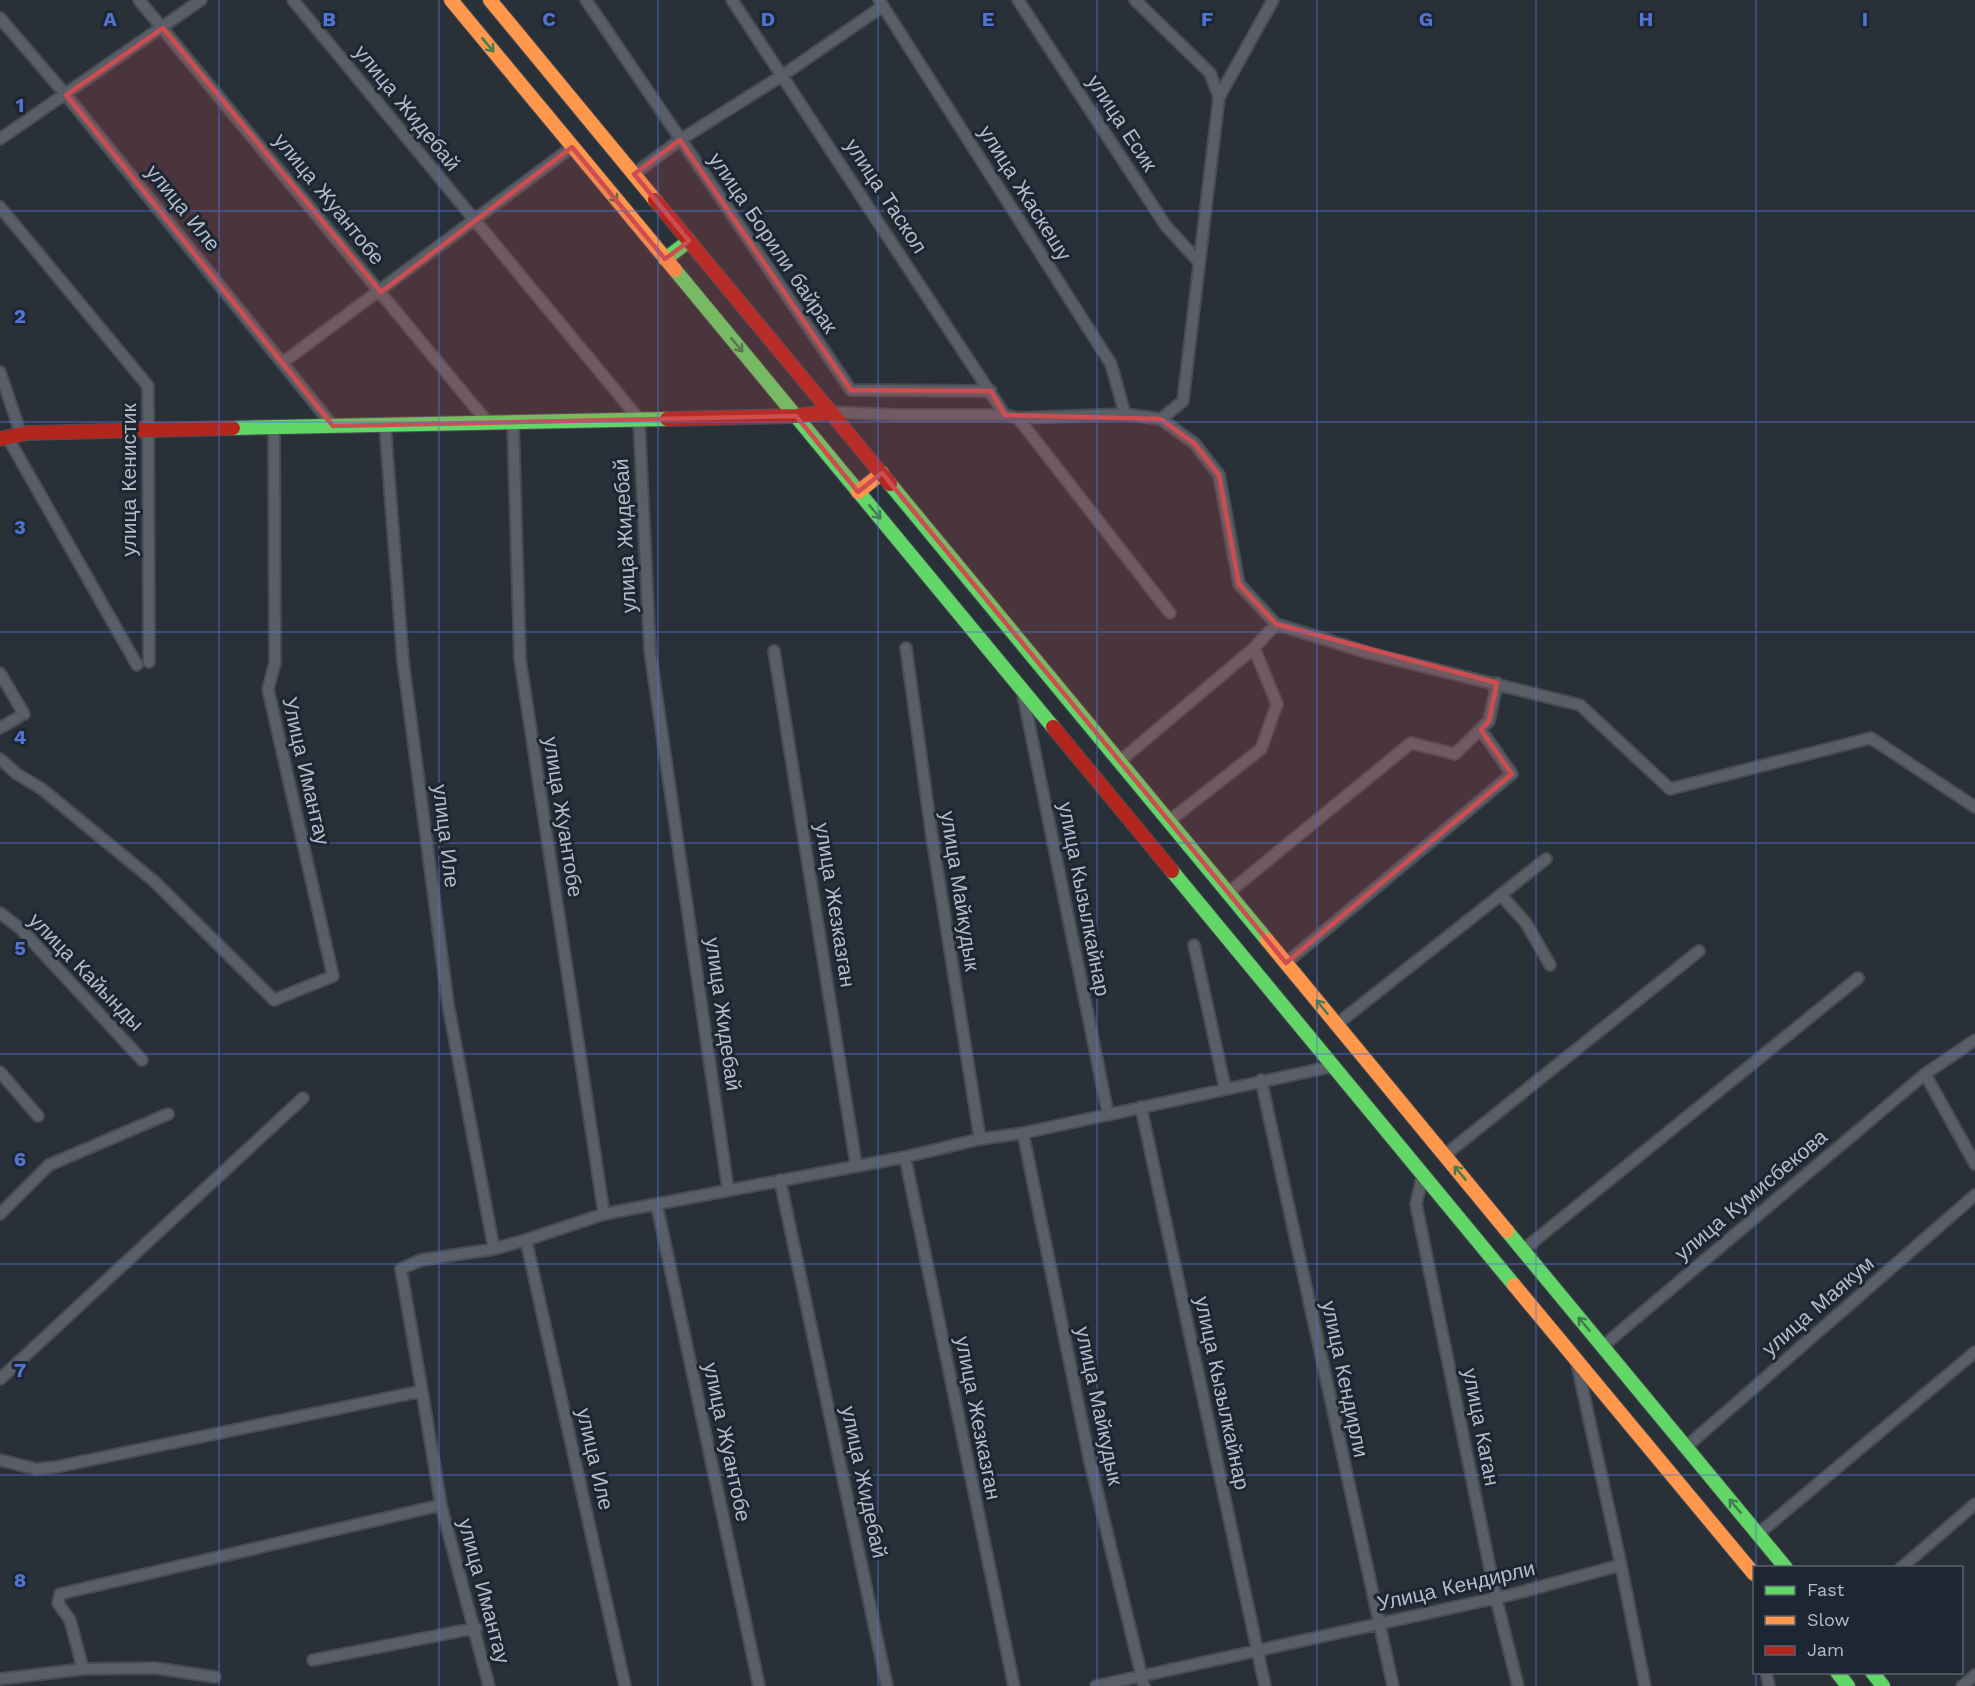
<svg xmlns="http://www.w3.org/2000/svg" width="1975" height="1686" viewBox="0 0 1975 1686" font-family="'Work Sans',sans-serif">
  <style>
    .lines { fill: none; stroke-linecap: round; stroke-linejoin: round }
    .street-casing { stroke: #484c53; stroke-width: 14 }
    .fast-casing { stroke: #484c53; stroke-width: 16 }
    .slow-casing { stroke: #484c53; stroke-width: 16 }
    .jam-casing { stroke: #484c53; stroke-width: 16 }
    .street { stroke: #5a5e66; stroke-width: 10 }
    .fast { stroke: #63d668; stroke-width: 14 }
    .slow { stroke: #ff974d; stroke-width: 14 }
    .jam { stroke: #b3261e; stroke-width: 14 }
    .oneway { stroke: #407e4e }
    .marked { fill: #ce4d50; fill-opacity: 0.2; stroke: #ce4d50; stroke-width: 4.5; stroke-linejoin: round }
    .grid { fill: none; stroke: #5274d3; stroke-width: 1.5; stroke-opacity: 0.55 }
    .labels { text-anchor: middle; stroke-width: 6; stroke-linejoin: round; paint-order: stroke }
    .street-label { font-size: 21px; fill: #b4bcc9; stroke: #1d2633 }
    .grid-label { font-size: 20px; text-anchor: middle; font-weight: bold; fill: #5274d3; stroke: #1d2633; stroke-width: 6; stroke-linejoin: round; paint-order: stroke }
  </style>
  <rect width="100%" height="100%" fill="#2a3038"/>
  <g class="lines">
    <g class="street-casing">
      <path id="street" d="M139 0 488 423
        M293 0 639 419 650 651 728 1189
        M586 0 851 390 991 391
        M732 0 1005 415
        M879 0 1111 364 1125 414
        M1018 0 1166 226 1199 262
        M0 18 66 95 333 426
        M1219 97 1273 0
        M0 139 201 0
        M634 174 680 140 783 75 883 6
        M0 207 148 386 149 662
        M282 363 572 147
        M0 372 21 434
        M831 412 896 415H1005L1018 418 1125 414 1161 419 1183 401 1219 97 1210 73 1135 0
        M1018 418 1170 613
        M1161 419 1195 444 1219 475 1239 584 1276 624 1369 653 1580 705 1670 789 1871 738 1975 807
        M513 422 520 659 604 1214
        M385 425 403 661 448 1004 494 1249
        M8 438 137 665
        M906 648 932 837 980 1139
        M774 651 856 1164
        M0 673 24 714
        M1023 694 1108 1114
        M0 728 19 717
        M0 759 17 774 42 789 155 882 274 1000 333 976 268 689 275 663 274 429
        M1120 761 1254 648 1276 624
        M1169 821 1261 749 1277 704 1254 648
        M1228 893 1411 743 1455 754 1489 721 1497 683
        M1501 895 1526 923 1550 965
        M0 913 21 929 142 1060
        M1194 945 1225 1088
        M1286 963 1512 774 1481 730
        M1337 1024 1546 859
        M0 1072 38 1116
        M1925 1074 1975 1164
        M1261 1080 1393 1686
        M1141 1107 1265 1686
        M1023 1133 1090 1462 1144 1686
        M1445 1155 1699 951
        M905 1157 1014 1686
        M1423 1174 1416 1204 1496 1598 1518 1686
        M780 1180 887 1686
        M657 1206 759 1686
        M0 1214 49 1165 168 1114
        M526 1240 625 1686
        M1523 1250 1858 978
        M1603 1346 1925 1074 1975 1040
        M0 1379 303 1098
        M1686 1447 1975 1195
        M0 1460 36 1469 56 1467 422 1391 401 1269 421 1260 494 1249 526 1240 604 1214 905 1157 980 1139 1023 1133 1334 1066
        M441 1505 489 1686
        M1758 1534 1975 1352
        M1621 1565 1645 1686
        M1901 1568 1975 1504
        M313 1660 476 1628
        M83 1669 70 1620 58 1603 60 1594 441 1505 422 1391
        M1767 1677 1769 1686
        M0 1679 83 1669 155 1668 215 1677
        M1096 1686 1510 1595 1621 1565 1577 1364
        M1962 1686 1975 1675"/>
    </g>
    <g class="fast-casing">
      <path id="fast" d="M665 259 689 241
        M675 270 1053 727
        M233 428 667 419
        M890 484 1267 940
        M1172 871 1514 1285
        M1507 1231 1786 1568
        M1837 1672 1848 1686
        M1872 1672 1883 1686"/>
    </g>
    <g class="slow-casing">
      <path id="slow" d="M451 0 675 270
        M490 0 655 200
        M858 492 882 473
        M1267 940 1507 1231
        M1514 1285 1754 1574"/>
    </g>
    <g class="jam-casing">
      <path id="jam" d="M655 200 890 484
        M667 419 796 416 831 412
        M0 439 27 433 233 428
        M1053 727 1172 871"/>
    </g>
    <use href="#street" class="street"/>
    <use href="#fast" class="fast"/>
    <use href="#slow" class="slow"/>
    <use href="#jam" class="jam"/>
  </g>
  <defs><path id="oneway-shaft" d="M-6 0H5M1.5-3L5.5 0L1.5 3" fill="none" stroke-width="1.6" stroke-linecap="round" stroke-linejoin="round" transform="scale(1.5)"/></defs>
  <g class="oneway">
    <use href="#oneway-shaft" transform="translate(488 45) rotate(50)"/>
    <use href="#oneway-shaft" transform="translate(612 195) rotate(50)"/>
    <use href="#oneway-shaft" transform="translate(737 345) rotate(50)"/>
    <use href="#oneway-shaft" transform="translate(875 512) rotate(50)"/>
    <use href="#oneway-shaft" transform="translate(1322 1007) rotate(-129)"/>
    <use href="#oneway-shaft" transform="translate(1460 1173) rotate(-130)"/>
    <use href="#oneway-shaft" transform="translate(1584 1324) rotate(-130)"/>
    <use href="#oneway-shaft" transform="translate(1735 1506) rotate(-130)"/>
  </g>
  <path class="marked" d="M163 28 381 292 572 147 665 259 689 241 634 174 680 140 851 390 991 391 1005 415 1161 419 1195 444 1219 475 1239 584 1276 624 1497 683 1489 721 1481 730 1512 774 1286 963 882 473 858 492 796 416 333 426 66 95Z"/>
  <path class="grid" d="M219 0V1686M439 0V1686M658 0V1686M878 0V1686M1097 0V1686M1317 0V1686M1536 0V1686M1756 0V1568M0 211H1975M0 422H1975M0 632H1975M0 843H1975M0 1054H1975M0 1264H1975M0 1475H1975M1756 1672V1686"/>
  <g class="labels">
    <g class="street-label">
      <text transform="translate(407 108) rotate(51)" y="7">улица Жидебай</text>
      <text transform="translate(1122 123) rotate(57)" y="7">улица Есик</text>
      <text transform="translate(1025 193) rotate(58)" y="7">улица Жаскешу</text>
      <text transform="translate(886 196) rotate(57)" y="7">улица Таскол</text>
      <text transform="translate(329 199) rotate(51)" y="7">улица Жуантобе</text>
      <text transform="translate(183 208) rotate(51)" y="7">улица Иле</text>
      <text transform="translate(773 243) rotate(56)" y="7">улица Борили байрак</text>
      <text transform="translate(129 480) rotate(-90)" y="7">улица Кенистик</text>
      <text transform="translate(625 536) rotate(-93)" y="7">улица Жидебай</text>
      <text transform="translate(306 771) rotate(77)" y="7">Улица Имантау</text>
      <text transform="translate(563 817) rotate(81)" y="7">улица Жуантобе</text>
      <text transform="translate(446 836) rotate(83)" y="7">улица Иле</text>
      <text transform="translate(960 891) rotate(81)" y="7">улица Майкудык</text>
      <text transform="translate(1084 899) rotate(79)" y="7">улица Кызылкайнар</text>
      <text transform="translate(835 905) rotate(81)" y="7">улица Жезказган</text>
      <text transform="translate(86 972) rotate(46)" y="7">улица Кайынды</text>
      <text transform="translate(723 1014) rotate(82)" y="7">улица Жидебай</text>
      <text transform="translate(1751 1195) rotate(-40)" y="7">улица Кумисбекова</text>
      <text transform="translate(1818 1306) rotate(-41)" y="7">улица Маякум</text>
      <text transform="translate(1345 1379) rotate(78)" y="7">улица Кендирли</text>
      <text transform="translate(1222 1393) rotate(78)" y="7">улица Кызылкайнар</text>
      <text transform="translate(1099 1406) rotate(78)" y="7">улица Майкудык</text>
      <text transform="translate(978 1418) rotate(79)" y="7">улица Жезказган</text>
      <text transform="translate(1481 1427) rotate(79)" y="7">улица Каган</text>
      <text transform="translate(727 1442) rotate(78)" y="7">улица Жуантобе</text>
      <text transform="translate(595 1459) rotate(77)" y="7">улица Иле</text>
      <text transform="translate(864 1482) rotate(78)" y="7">улица Жидебай</text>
      <text transform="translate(1456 1586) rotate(-13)" y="7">Улица Кендирли</text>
      <text transform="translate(484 1591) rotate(75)" y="7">улица Имантау</text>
    </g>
  </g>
  <g class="grid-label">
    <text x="110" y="26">A</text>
    <text x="329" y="26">B</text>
    <text x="549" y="26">C</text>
    <text x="768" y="26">D</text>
    <text x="988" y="26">E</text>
    <text x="1207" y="26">F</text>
    <text x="1426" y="26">G</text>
    <text x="1646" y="26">H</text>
    <text x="1865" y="26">I</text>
    <text x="20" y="112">1</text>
    <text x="20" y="323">2</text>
    <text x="20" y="534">3</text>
    <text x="20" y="744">4</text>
    <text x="20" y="955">5</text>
    <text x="20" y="1166">6</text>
    <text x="20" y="1377">7</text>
    <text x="20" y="1587">8</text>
  </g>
  <rect x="1753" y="1566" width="210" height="108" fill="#1d2633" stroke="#59626f" stroke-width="1.5"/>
  <rect x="1765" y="1586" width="30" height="9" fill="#63d668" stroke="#59626f" stroke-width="1.5"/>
  <text x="1807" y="1596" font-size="18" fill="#b4bcc9">Fast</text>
  <rect x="1765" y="1616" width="30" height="9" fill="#ff974d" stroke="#59626f" stroke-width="1.5"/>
  <text x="1807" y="1626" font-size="18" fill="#b4bcc9">Slow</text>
  <rect x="1765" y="1646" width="30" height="9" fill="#b3261e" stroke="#59626f" stroke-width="1.5"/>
  <text x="1807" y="1656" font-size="18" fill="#b4bcc9">Jam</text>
</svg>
